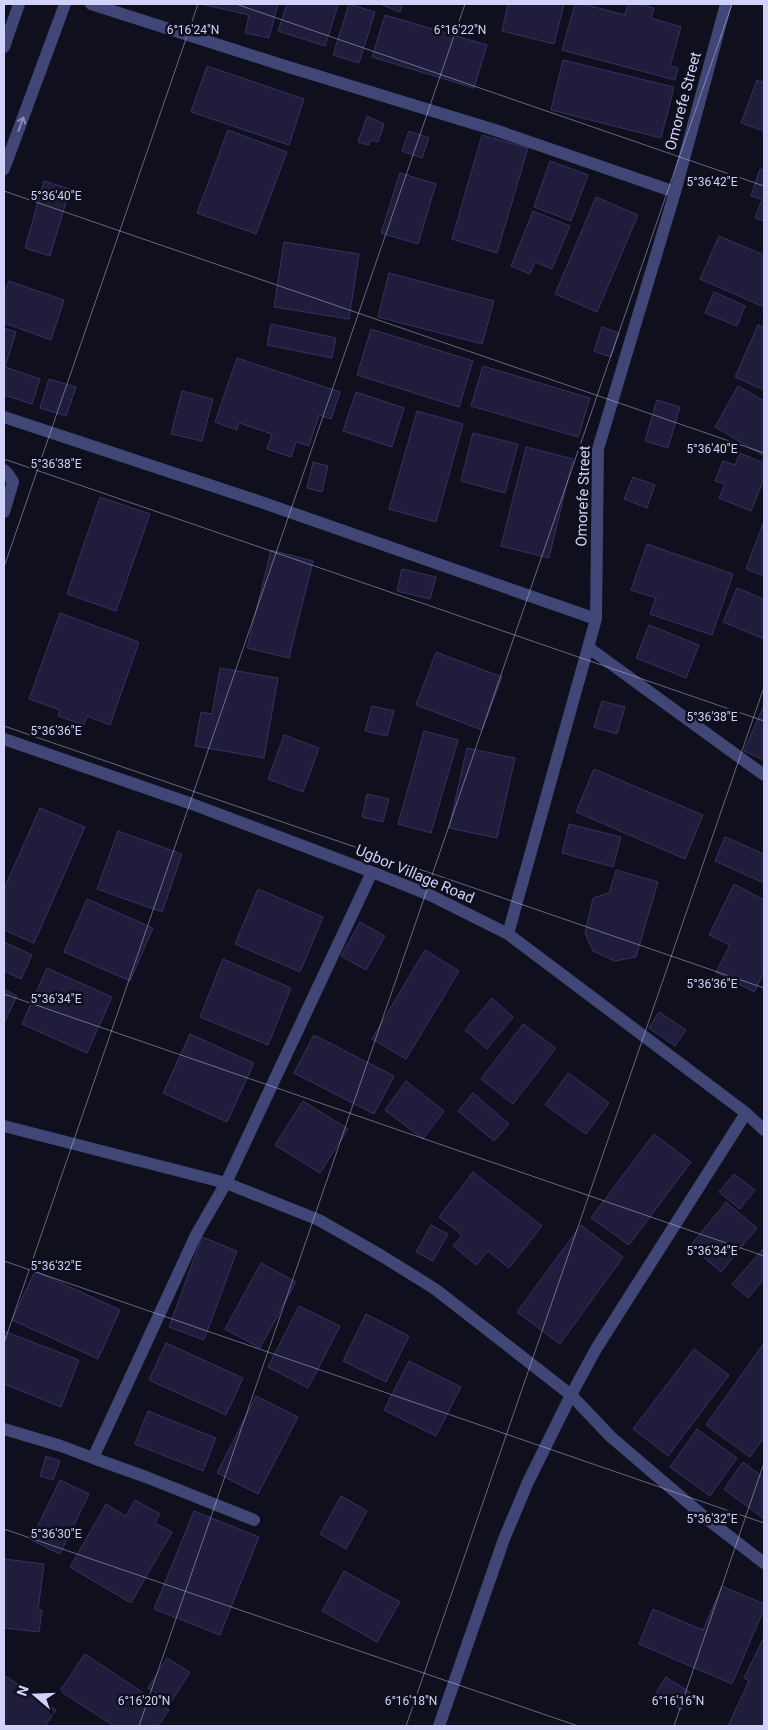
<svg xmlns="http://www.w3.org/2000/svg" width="768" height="1730" viewBox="0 0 768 1730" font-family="Roboto,sans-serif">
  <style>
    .building { fill: #1f1d3b; stroke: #353264 }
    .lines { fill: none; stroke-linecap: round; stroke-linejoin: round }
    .minor { stroke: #404676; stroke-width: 12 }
    .oneway { stroke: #888cb8 }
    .ticks { fill: none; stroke: #d1d2f9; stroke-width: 1; stroke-opacity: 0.45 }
    .labels { text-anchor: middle; stroke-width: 5; stroke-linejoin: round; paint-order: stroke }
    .street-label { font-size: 15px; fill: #d1d2f9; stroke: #0f0f1d }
    .ticks-label { font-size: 12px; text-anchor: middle; fill: #d1d2f9; stroke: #0f0f1d; stroke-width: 5; stroke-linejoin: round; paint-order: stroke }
  </style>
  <rect width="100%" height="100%" fill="#0f0f1d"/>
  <path class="building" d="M201 4H278L269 38 245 33 249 15Z
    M287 4H332L338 5 325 46 278 31Z
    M349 4 375 12 359 63 333 55Z
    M380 4H403L400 12Z
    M508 4H564L554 44 502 31Z
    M575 4H583L625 15 628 4H638L654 8 651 18 681 27 670 66 678 68 675 80 562 50Z
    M385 15 487 45 474 88 372 57Z
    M563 60 674 87 661 138 551 110Z
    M207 66 304 99 289 145 191 112Z
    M757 80 764 83V131L741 123Z
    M367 116 384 124 378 142 371 140 369 145 358 142Z
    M228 130 287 152 256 234 197 213Z
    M409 131 429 138 422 158 402 151Z
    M482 135 528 148 497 253 452 239Z
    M550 161 588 175 571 221 534 207Z
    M760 169 764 171V221L755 218 762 200 751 196Z
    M400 173 436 184 418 244 381 233Z
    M44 181 70 189 50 256 25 248Z
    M596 197 638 215 597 312 555 294Z
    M533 211 570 226 552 269 535 262 530 274 511 266Z
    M719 236 764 255V307L700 279Z
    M284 242 359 254 349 319 274 307Z
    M389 273 494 301 482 344 378 317Z
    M9 281 64 300 51 340 4 323V294Z
    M714 292 745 306 737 326 705 313Z
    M271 324 336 338 332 358 267 345Z
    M758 325 764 327V390L735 377Z
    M602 327 619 333 611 357 594 351Z
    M4 328 16 332 5 367 40 379 32 404 4 395Z
    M371 329 473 361 459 407 357 375Z
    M237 358 340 392 331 419 319 415 309 446 296 442 291 457 267 449 272 434 239 423 237 430 215 422Z
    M483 366 590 398 578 437 471 406Z
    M49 379 76 387 66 416 40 408Z
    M738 386 764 401V456L715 427Z
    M182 391 213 399 202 441 171 434Z
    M356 392 404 408 392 447 343 431Z
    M657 400 680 407 668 448 645 441Z
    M417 411 463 424 436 522 389 509Z
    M473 433 518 444 505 493 461 481Z
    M526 447 573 459 549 558 501 546Z
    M740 453 764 463V479L751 511 719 498 725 484 715 481 723 461 735 465Z
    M313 462 328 466 322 492 307 488Z
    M633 477 655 485 647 508 624 499Z
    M100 497 150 514 116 611 67 594Z
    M764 521V576L746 569Z
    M647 544 733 574 712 635 650 614 656 598 631 590Z
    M271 550 313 561 289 658 247 648Z
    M402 569 436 577 430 599 397 591Z
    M737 588 764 599V639L723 622Z
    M60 613 139 642 110 725 87 716 84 725 58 716 60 710 29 699Z
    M649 625 699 645 686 678 636 658Z
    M436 652 502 677 482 730 416 705Z
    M220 668 278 678 264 758 195 746 201 712 212 714Z
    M602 701 625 707 617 734 594 727Z
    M764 705V760L744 751Z
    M372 706 394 711 387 736 365 731Z
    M424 731 458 740 431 833 398 824Z
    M284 735 319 748 303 792 268 779Z
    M467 748 515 758 497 838 449 828Z
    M594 769 703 815 685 859 576 812Z
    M367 794 389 799 383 822 362 817Z
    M40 808 85 827 34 943 4 930V889Z
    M569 824 621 837 613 867 562 853Z
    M118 831 182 854 162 912 97 889Z
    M725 837 764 854V883L715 861Z
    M616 870 658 882 636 957 615 961 593 951 585 933 593 898 609 893Z
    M734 884 764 900V972L754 992 716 972 730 945 709 935Z
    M258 889 323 917 300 972 235 944Z
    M87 899 153 928 130 981 64 952Z
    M360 922 385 936 366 970 341 956Z
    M4 942 32 955 21 979 4 971Z
    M425 950 459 971 406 1059 372 1039Z
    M223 959 291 988 268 1045 200 1017Z
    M47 968 112 997 87 1053 22 1024Z
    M4 989 17 996 4 1023Z
    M492 998 513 1017 487 1049 465 1030Z
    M659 1012 686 1030 675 1046 649 1028Z
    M523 1024 556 1048 513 1104 481 1079Z
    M190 1034 254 1063 227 1122 163 1093Z
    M314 1035 394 1076 374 1114 294 1073Z
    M568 1073 609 1103 586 1134 545 1105Z
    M406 1081 444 1111 423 1139 385 1110Z
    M473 1093 509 1124 494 1141 458 1111Z
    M303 1101 348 1129 320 1173 275 1145Z
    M654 1134 691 1162 629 1245 591 1218Z
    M473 1172 542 1226 509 1268 488 1251 476 1265 453 1246 462 1235 439 1217Z
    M734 1174 755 1190 740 1209 719 1192Z
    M726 1202 757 1228 721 1272 690 1246Z
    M431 1225 448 1234 433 1261 416 1252Z
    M581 1225 623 1257 560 1344 517 1312Z
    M202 1237 237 1251 204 1340 169 1327Z
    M764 1248V1279L748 1298 732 1284Z
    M261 1263 296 1282 260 1348 225 1329Z
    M35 1271 120 1310 98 1359 12 1320Z
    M299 1306 340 1326 308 1388 268 1367Z
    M366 1314 409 1336 386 1382 343 1361Z
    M4 1331 79 1360 61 1407 4 1384Z
    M166 1343 243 1378 226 1415 149 1380Z
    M764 1343V1437L750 1457 706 1425Z
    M694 1349 729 1375 668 1456 633 1429Z
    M409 1361 461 1387 436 1436 384 1410Z
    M256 1396 298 1417 258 1494 217 1473Z
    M148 1411 216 1438 203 1471 135 1444Z
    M697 1429 737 1458 710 1496 670 1467Z
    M46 1456 60 1461 53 1480 40 1476Z
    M743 1462 764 1478V1519L724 1489Z
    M60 1480 89 1494 60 1554 31 1540Z
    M341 1496 367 1511 346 1549 320 1534Z
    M135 1500 160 1514 155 1523 172 1532 131 1603 70 1567 106 1504 126 1516Z
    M194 1511 259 1537 220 1635 154 1609Z
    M4 1559 44 1564 38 1610H42L39 1632 4 1628Z
    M344 1571 400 1602 377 1642 322 1611Z
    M722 1586 764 1604V1609L732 1684 639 1644 653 1609 703 1630Z
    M764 1637V1726H728L749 1681 744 1678Z
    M85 1654 169 1710 158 1726H114L60 1691Z
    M167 1658 190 1672 171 1702 148 1688Z
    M4 1675 56 1710 45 1726H4Z
    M666 1677 691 1693 681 1710 656 1693Z"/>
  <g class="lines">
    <path class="minor" d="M91 4 282 65 495 130 675 192
      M4 47 19 4
      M4 169 65 4
      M4 417 255 500 596 619
      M4 470 8 474 13 482 4 512
      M589 648 764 775
      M4 739 192 804 372 872 432 896 508 934 746 1113 764 1130
      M508 934 596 619 598 449 675 192 726 4
      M746 1113 596 1349 571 1395 611 1437 707 1519 764 1563
      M4 1126 226 1183 319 1220 382 1256 435 1289 571 1395 528 1482 504 1539 439 1726
      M4 1429 61 1446 93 1458 196 1235 226 1183 372 872
      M93 1458 146 1477 254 1520"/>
  </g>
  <defs><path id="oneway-shaft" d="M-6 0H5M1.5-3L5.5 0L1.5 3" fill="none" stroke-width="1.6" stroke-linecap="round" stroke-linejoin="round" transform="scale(1.25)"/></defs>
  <use class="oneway" href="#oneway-shaft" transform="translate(21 124) rotate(-70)"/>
  <path class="ticks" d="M236 4 764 186M4 191 764 453M4 459 764 721M4 567 198 4M4 726 764 988M4 994 764 1256M4 1261 764 1523M4 1343 465 4M4 1529 578 1726M139 1726 732 4M406 1726 764 687M674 1726 764 1463"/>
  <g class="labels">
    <g class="street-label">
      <text transform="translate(683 101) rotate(-75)" y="5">Omorefe Street</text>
      <text transform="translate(583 496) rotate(-88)" y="5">Omorefe Street</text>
      <text transform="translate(415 874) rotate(23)" y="5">Ugbor Village Road</text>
    </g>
  </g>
  <g class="ticks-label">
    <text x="193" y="34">6°16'24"N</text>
    <text x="460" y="34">6°16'22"N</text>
    <text x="712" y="186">5°36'42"E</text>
    <text x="56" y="200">5°36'40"E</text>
    <text x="712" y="453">5°36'40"E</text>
    <text x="56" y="468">5°36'38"E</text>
    <text x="712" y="721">5°36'38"E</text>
    <text x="56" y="735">5°36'36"E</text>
    <text x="712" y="988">5°36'36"E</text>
    <text x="56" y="1003">5°36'34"E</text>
    <text x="712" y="1255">5°36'34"E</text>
    <text x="56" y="1270">5°36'32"E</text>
    <text x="712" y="1523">5°36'32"E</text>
    <text x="56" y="1538">5°36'30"E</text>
    <text x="144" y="1705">6°16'20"N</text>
    <text x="411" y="1705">6°16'18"N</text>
    <text x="678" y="1705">6°16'16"N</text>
  </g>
  <rect width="768" height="1730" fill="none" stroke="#d1d2f9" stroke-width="10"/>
  <g transform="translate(35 1695) rotate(289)" stroke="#0f0f1d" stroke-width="4" paint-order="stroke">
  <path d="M0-4L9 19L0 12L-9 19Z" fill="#d1d2f9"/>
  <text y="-8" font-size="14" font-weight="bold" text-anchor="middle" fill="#d1d2f9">N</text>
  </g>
</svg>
